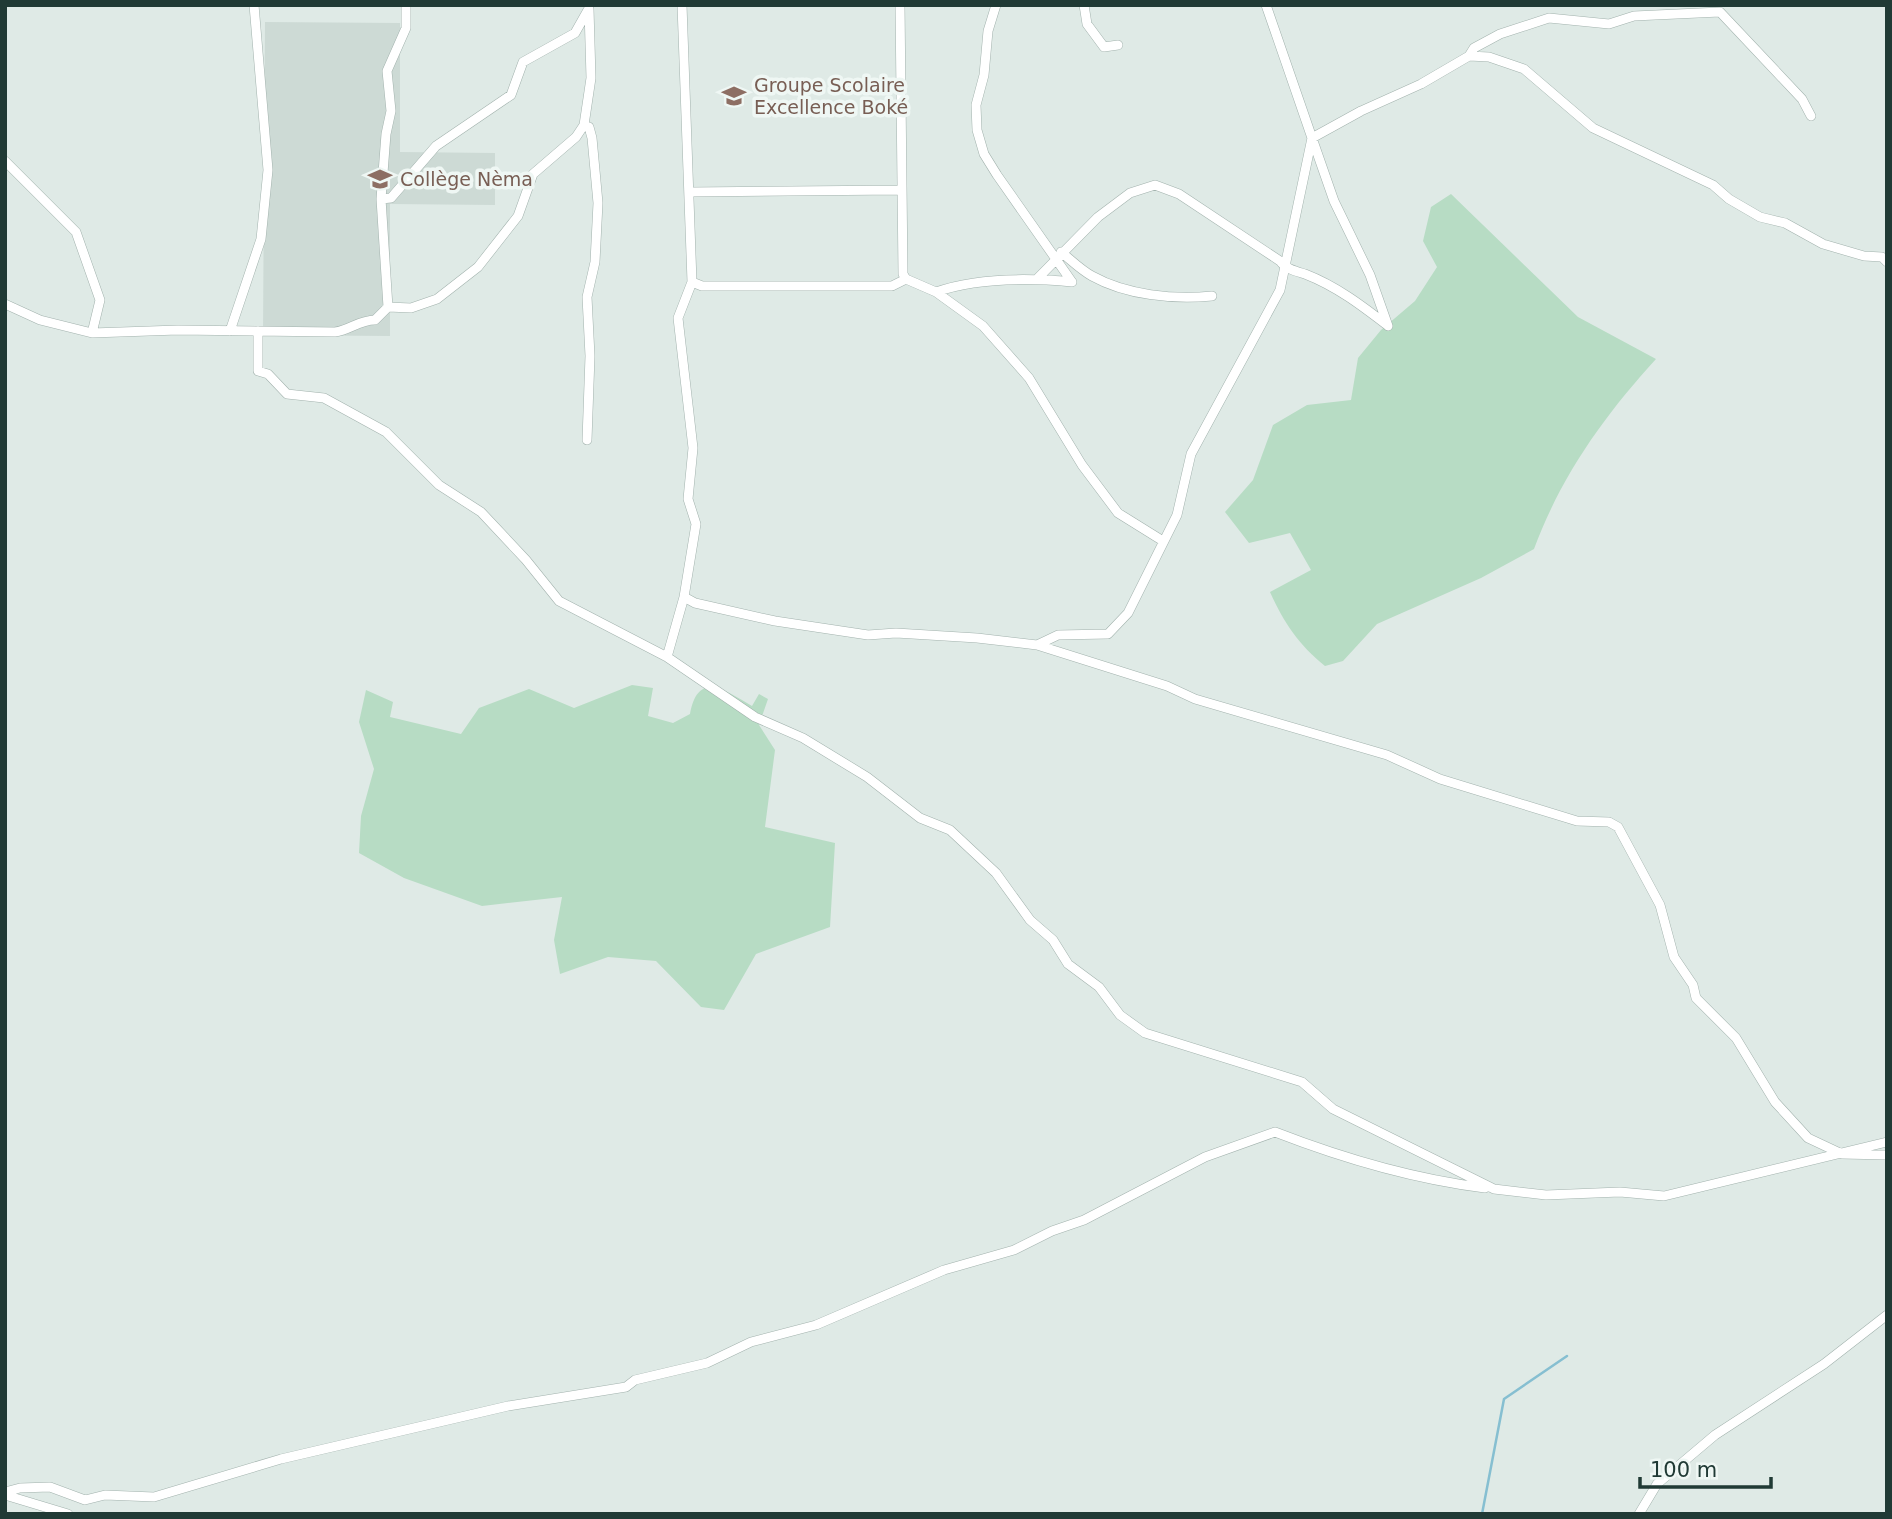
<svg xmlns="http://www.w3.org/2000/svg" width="1892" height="1519" viewBox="0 0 1892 1519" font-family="'DejaVu Sans',sans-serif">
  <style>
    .built { fill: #cddad5 }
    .green { fill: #b7dcc4 }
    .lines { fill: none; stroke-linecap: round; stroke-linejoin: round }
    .stream { stroke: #86bfd1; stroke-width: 2.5 }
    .street-casing { stroke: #a2b2ad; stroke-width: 10 }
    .street { stroke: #fff; stroke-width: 9 }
    .labels { text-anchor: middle; stroke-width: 7; stroke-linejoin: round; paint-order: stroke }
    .education-label { font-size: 19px; fill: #785e54; stroke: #eff7f4; text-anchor: start }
  </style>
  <rect width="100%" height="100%" fill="#dfeae6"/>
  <path class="built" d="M265 22 400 23V152L495 153V205L390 204V336L263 335Z"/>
  <path class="green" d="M1451 194 1578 317 1656 359C1604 416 1561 476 1534 549L1481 578 1377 624 1343 661 1325 666C1299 645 1284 623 1270 592L1311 570 1290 533 1249 543 1225 512 1253 480 1273 425 1307 405 1351 400 1358 358 1381 330 1415 301 1437 267 1423 241 1431 207Z
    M632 685 653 688 648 716 673 723 690 714C698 669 726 691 752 706L759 694 768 699 759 725 775 750 765 827 835 843 830 927 756 954 724 1010 701 1007 656 961 608 957 560 974 554 940 562 897 482 906 404 878 359 853 361 816 374 769 359 722 366 690 393 702 390 717 461 734 479 708 529 689 574 708Z"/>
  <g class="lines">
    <path class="stream" d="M1482 1514 1504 1399 1567 1356"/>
    <g class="street-casing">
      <path id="street" d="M900 5 903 274 906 279 936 292 983 326 1029 378 1082 465 1118 513 1163 541
        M996 5 988 31 984 75 976 105 977 130 984 154 997 175 1072 282
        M1084 5 1087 24 1104 47 1118 45
        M1469 56 1474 48 1500 34 1549 18 1609 24 1634 16 1720 12 1802 99 1811 116
        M584 125 589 127 592 138 598 203 595 262 587 297 590 356 587 440
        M5 161 76 232 100 300 92 333
        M691 192 900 190
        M381 199 391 198 436 146 511 95 523 62 575 33 588 10
        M1061 252C1071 260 1081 270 1092 276 1126 295 1174 300 1212 296
        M1037 279 1098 217 1130 193 1155 185 1179 194 1280 261C1286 269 1295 271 1305 274 1336 286 1361 305 1387 325
        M692 282 702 286H892L906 279
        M936 292C978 277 1028 278 1072 282
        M5 304 40 320 92 333 178 330 335 332C350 330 359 320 375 320L388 307 381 199 386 134 391 111 387 71 406 28V5
        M388 307 411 308 437 299 478 267 518 216 533 174 576 137 584 125 591 78 589 9
        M1388 326 1370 275 1334 201 1312 138 1361 111 1421 84 1469 56 1489 57 1524 69 1593 128 1713 185 1729 199 1760 217 1785 223 1823 244 1864 256 1882 257 1887 262
        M230 331 261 239 268 170 254 5
        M258 331V371L268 374 287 394 324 398 386 432 439 485 481 512 526 560 559 601 667 657 755 717 803 738 867 777 920 818 950 830 996 873 1030 920 1053 940 1068 964 1099 987 1120 1015 1145 1033 1302 1082 1333 1109 1494 1189 1546 1195 1620 1192 1664 1196 1887 1142
        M684 597 695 603 775 621 868 635 896 633 977 638 1037 645 1167 686 1195 699 1387 755 1440 779 1577 821 1609 822 1618 827 1660 905 1674 957 1693 985 1696 998 1736 1038 1775 1102 1808 1138 1842 1154 1887 1155
        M1037 645 1058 635 1108 634 1128 613 1177 515 1191 454 1280 290 1312 138 1266 5
        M667 657 684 597 696 524 688 499 693 448 678 318 692 282 682 5
        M5 1492 20 1488 50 1487 85 1500 105 1495 154 1497 281 1459 508 1406 626 1387 635 1380 707 1363 751 1342 816 1325 944 1270 1014 1250 1052 1231 1084 1220 1205 1157 1275 1132C1342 1158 1413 1179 1485 1188
        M5 1495 68 1514
        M1639 1514 1657 1484 1715 1435 1824 1364 1887 1315"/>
    </g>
    <use href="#street" class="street"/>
  </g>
  <defs>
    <g id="school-bare" transform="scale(1.89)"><path d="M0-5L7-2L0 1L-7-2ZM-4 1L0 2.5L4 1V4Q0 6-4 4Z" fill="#8d6e63" stroke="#eff7f4" stroke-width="2.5" paint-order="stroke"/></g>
  </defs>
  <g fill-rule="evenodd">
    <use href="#school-bare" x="734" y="96"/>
    <use href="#school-bare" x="380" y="179"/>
  </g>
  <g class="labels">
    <g class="education-label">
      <text x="754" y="92">Groupe Scolaire<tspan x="754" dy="22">Excellence Boké</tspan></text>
      <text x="400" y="186">Collège Nèma</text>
    </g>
  </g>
  <rect width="1892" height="1519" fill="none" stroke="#203a35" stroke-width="14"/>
  <path d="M1640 1477v10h131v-10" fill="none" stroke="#203a35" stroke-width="3.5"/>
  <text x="1650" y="1477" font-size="21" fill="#203a35" stroke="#eff7f4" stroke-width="5" paint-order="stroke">100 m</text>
</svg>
